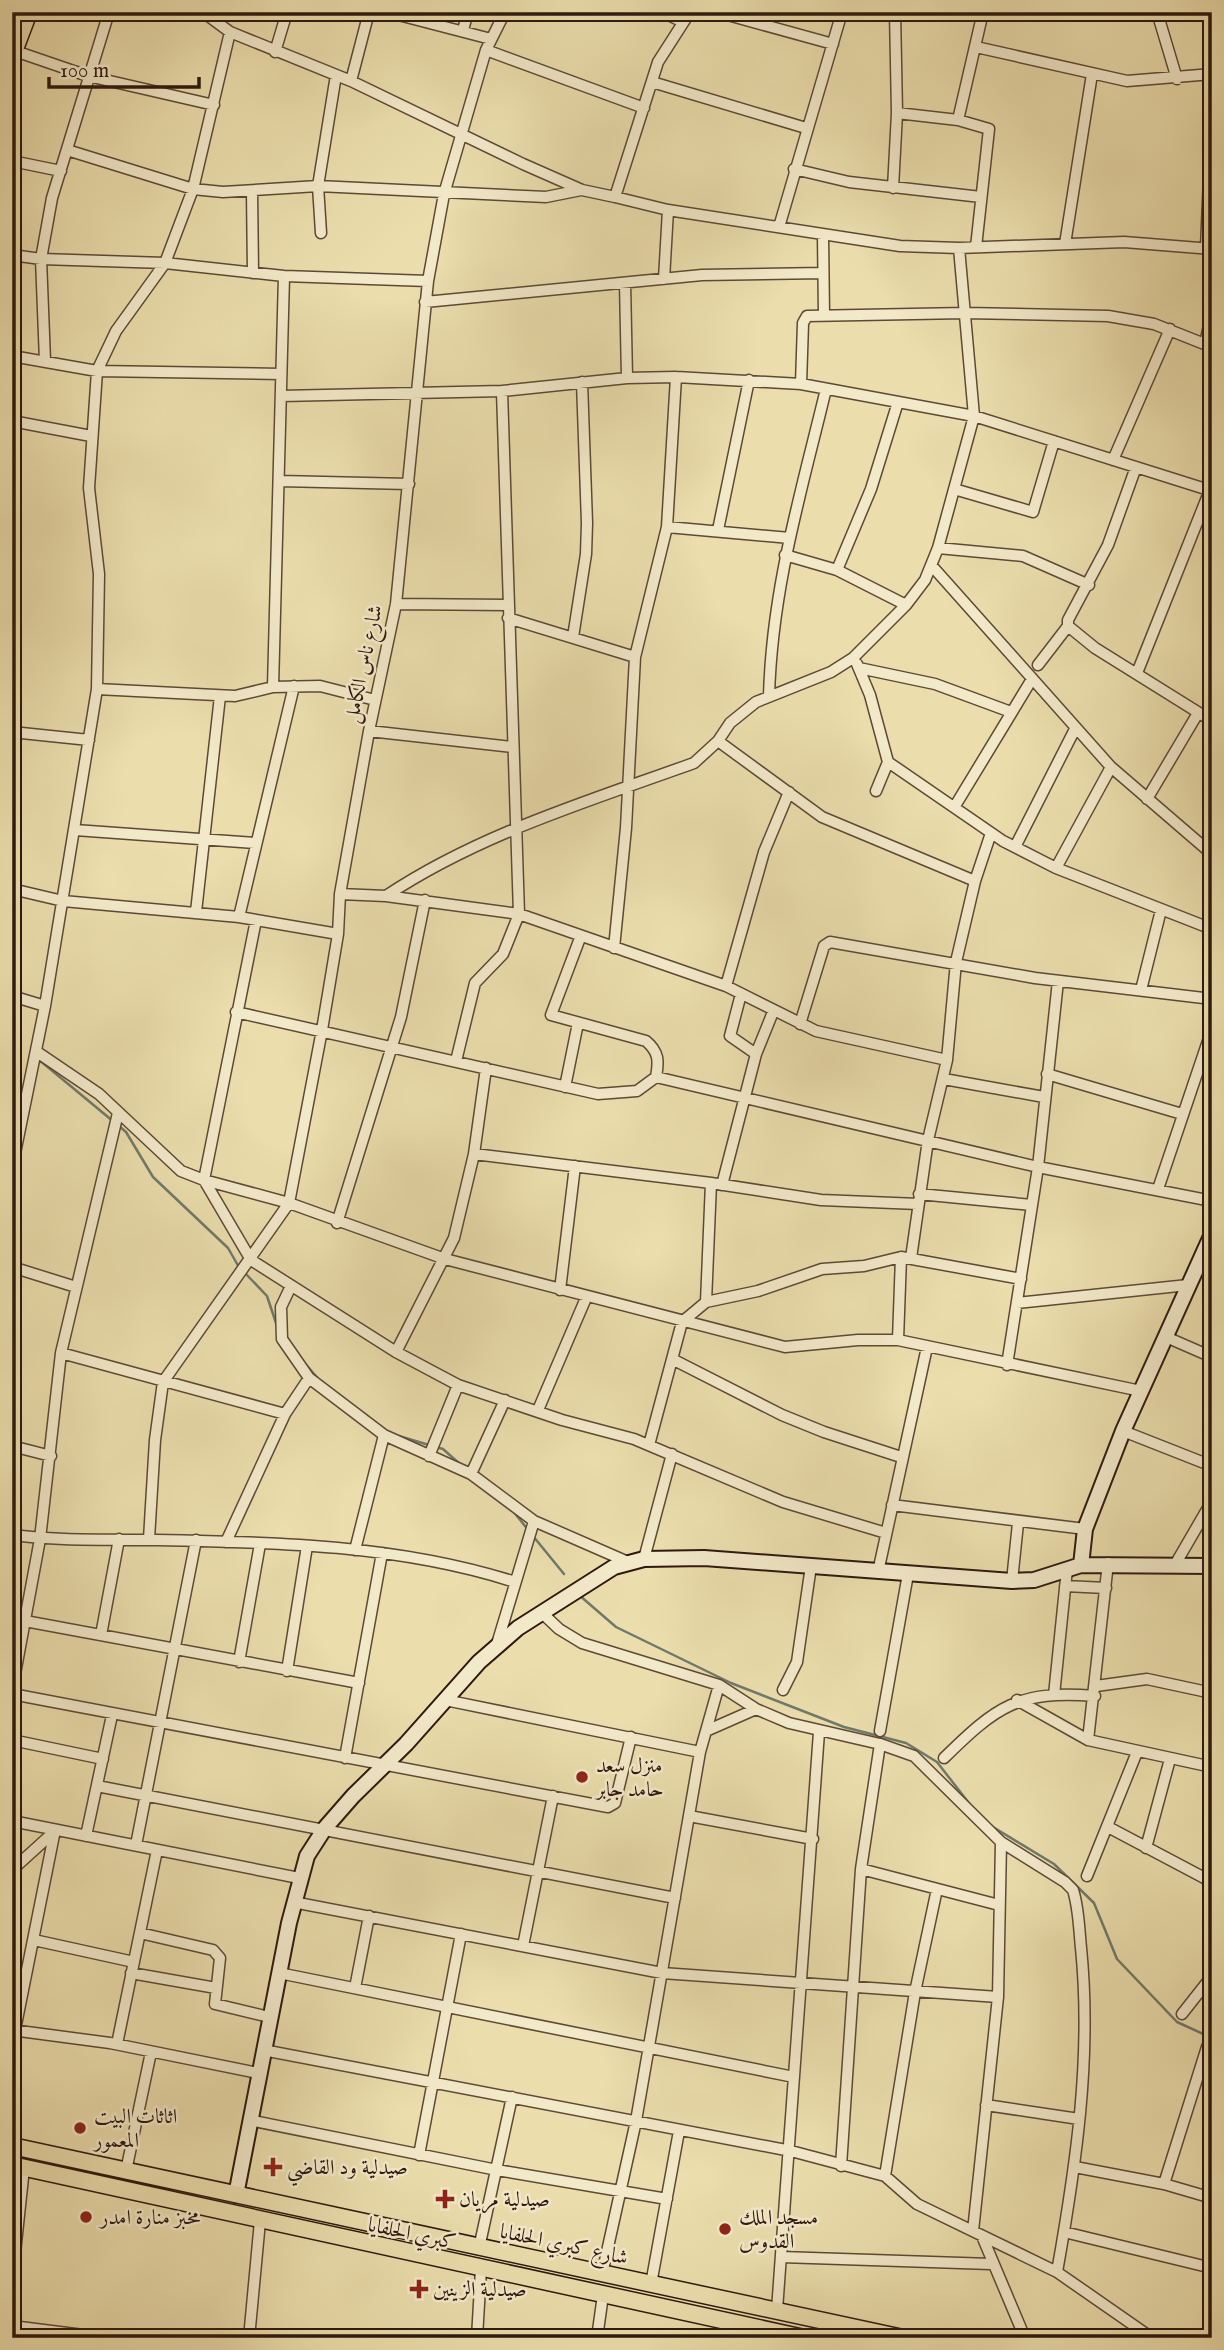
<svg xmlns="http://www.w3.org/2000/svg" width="1224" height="2350" viewBox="0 0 1224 2350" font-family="'IM FELL English',Amiri,serif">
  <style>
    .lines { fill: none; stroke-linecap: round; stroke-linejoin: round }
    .stream { stroke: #6e7a6b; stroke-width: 2.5 }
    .street-casing { stroke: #5d4936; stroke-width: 13 }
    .secondary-casing { stroke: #2e180f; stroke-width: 18 }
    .primary-casing { stroke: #2e180f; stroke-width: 19 }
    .street { stroke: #f2e9c9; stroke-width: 10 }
    .secondary { stroke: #f2e9c9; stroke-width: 14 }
    .primary { stroke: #ebddac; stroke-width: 16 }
    .poi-dot { fill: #8f2418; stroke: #f2e9c9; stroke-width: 2.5 }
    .labels { text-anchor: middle; stroke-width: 5; stroke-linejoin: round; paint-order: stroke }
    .street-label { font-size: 21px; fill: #2e180f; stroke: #f2e9c9 }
    .poi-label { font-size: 21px; fill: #2e180f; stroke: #f2e9c9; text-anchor: start }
  </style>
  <rect width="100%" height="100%" fill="#ebddac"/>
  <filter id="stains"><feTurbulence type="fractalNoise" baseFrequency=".00286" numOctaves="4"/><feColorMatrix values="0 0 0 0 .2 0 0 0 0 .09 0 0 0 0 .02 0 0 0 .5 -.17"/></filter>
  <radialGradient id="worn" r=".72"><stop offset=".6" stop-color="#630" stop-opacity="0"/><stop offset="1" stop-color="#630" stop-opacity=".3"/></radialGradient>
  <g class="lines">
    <path class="stream" d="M38 1059 114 1122
      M119 1126 126 1132 153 1177 228 1248 240 1269
      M245 1273 267 1296 278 1329
      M301 1359 322 1383
      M399 1436 429 1445
      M436 1447 443 1449 461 1465
      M513 1511 529 1531
      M533 1536 564 1574
      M579 1595 616 1627 731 1683 844 1727 906 1743 937 1762 972 1807
      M988 1824 1054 1864 1094 1903 1117 1959 1177 2022 1212 2038"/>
    <g class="street-casing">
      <path id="street" d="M203 12 230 32 351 81 523 164 582 190 615 197 668 210 900 246 959 248 1124 242 1212 249
        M387 12 491 39
        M662 12 683 22
        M717 12 833 44
        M1157 12 1177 79
        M463 30 468 12
        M976 47 1127 81 1212 74
        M486 50 644 108
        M15 51 88 76 214 105
        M275 52 287 12
        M351 81 369 12
        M652 82 806 128
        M897 113 958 120 989 129 976 247
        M958 120 983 12
        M67 150 193 189 223 192 318 186 546 197 581 190
        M12 161 61 171
        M794 169 849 182 981 197
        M893 188 897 113 895 12
        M252 191 253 273
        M615 197 658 62 690 12
        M779 227 842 12
        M321 233 318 186 336 75
        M823 235 824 315
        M1065 244 1092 74
        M1206 248 1212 106
        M12 255 41 259 165 263 284 276 428 281
        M664 279 668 210
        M625 283 627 378
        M425 302 702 275 823 273
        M1205 344 1212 311
        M12 356 97 371 281 374
        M45 361 41 259 52 198 109 12
        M801 384 803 323 807 316 965 313 1108 316 1154 324 1212 347
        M281 396 502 391 627 378 676 377 801 384 974 416 1212 491
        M12 421 91 436
        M1113 460 1170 329
        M280 481 409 484
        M954 489 1033 512 1054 441
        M667 527 790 538
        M718 530 749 380
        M938 548 1023 556 1089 585
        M785 555 837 570 906 605
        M932 566 1111 767 1212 854
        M837 570 871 489 898 402
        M396 604 508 605
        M508 618 635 657
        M1068 626 1095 648 1212 721
        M573 637 586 554 587 523 582 382
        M857 664 870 695 888 762 876 791
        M1038 665 1068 626V620L1108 545 1136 467
        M859 668 935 684 1011 712
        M1137 673 1210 490
        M273 687 284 276
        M97 689 235 696 273 687 320 686 375 700
        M769 696C772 588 801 493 826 389
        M369 731 512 747
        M12 732 89 740
        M718 741 822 817 975 881
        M888 762 1003 841 1056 868 1212 929
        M1147 799 1198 713
        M955 806 1032 679
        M75 830 255 843
        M1015 847 1075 729
        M1056 868 1111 767
        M12 889 63 901 239 917 338 934
        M340 894 386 896 519 914 726 986 816 1031 947 1060
        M386 896C479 834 589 801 694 763L718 741 730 723 756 702 831 672 853 658 906 605 925 580 938 548 974 416 959 248
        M196 912 220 696
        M239 917 294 686
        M256 920 204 1180 251 1260 396 1352 458 1385 562 1420 634 1439 783 1502 886 1533
        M614 948 626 828 635 657 667 527 676 377
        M726 986 764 852 789 792
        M1141 990 1161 910
        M741 994 730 1036 756 1054
        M12 996 45 1006
        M236 1012 598 1094 637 1091 656 1077C659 1061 659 1052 646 1041L551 1015 580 938
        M800 1024 824 946 830 942 1035 978 1212 999
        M37 1052 99 1094 181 1171 204 1180 289 1203 445 1259 785 1347 858 1340H898L1141 1391
        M456 1061 475 983 503 954 519 914 502 391
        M1047 1074 1182 1114
        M656 1077 1038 1167 1212 1201
        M944 1079 1044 1097
        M565 1087 578 1023
        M474 1154 711 1183 821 1200 918 1204
        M12 1168 45 1006 97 689 99 574 89 488 97 371 116 331 165 263 193 189 230 32
        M722 1185 756 1054 773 1012
        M1158 1189 1212 1029
        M919 1194 1032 1205
        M337 1223 401 1017 425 900
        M911 1258 928 1140 947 1060 956 962 975 881 991 833
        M12 1267 76 1287
        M291 1286 281 1307 282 1339 309 1378 384 1435 471 1474 534 1521 628 1562
        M560 1290 575 1166
        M706 1302 711 1183
        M1017 1303 1188 1285
        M1166 1337 1212 1357
        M898 1340 901 1257
        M396 1352 454 1238 474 1154 486 1068
        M61 1353 285 1414
        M674 1360 782 1415 824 1432 901 1457
        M1007 1365 1038 1167 1058 981
        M538 1410 586 1298
        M1123 1431 1212 1466
        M649 1445 682 1322 706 1302 758 1291 822 1269 864 1266 901 1257 1021 1279
        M12 1446 51 1456
        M429 1456 458 1385
        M471 1474 505 1400
        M892 1505 1085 1529
        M12 1535C60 1541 108 1539 156 1540 276 1542 400 1545 515 1582
        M149 1539 155 1440 163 1382 289 1203 322 1030 338 934 340 894 369 731 396 604 428 281 444 194 486 50 505 12
        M226 1542 285 1414 309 1378
        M355 1550 384 1435
        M644 1559 672 1454
        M1108 1563 1088 1740 1212 1767
        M1176 1563 1212 1501
        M878 1572 927 1347
        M1012 1581 1018 1523
        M1065 1586 1106 1588
        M541 1612 559 1629 582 1643 719 1685 756 1709 789 1723 880 1744 914 1756 1001 1842 1065 1882 1073 1890C1079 1909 1079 1929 1081 1948 1092 2057 1076 2165 1057 2272
        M25 1621 359 1683
        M101 1635 119 1539
        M497 1644 534 1521
        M239 1662 260 1544
        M287 1671 307 1546
        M1096 1686 1147 1679 1212 1693
        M12 1690 40 1539 61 1353 118 1113
        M783 1690 797 1662 811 1566
        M12 1694 608 1807 615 1803 631 1737
        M1054 1695 1067 1569
        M445 1700 700 1752
        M1017 1700 1088 1740
        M706 1731 756 1709
        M880 1731 908 1574
        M12 1740 103 1759
        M345 1758 382 1553
        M944 1758C997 1706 1018 1690 1095 1696
        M97 1786 675 1898
        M689 1816 813 1839
        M12 1821 299 1878
        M1108 1827 1212 1882
        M86 1836 112 1715
        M136 1845 196 1540
        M1146 1848 1170 1759
        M861 1869 880 1744
        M12 1870 55 1831
        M1087 1876 1137 1752
        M293 1902 662 1973 998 1997
        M140 1933 213 1950 220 1958 215 2004 269 2017
        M34 1940 134 1962
        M523 1946 553 1796
        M131 1973 216 1988
        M279 1973 794 2077
        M355 1988 369 1916
        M1182 2014 1212 1976
        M12 2030 110 2043 258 2073
        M15 2030 55 1830
        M117 2044 157 1850
        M263 2050 791 2151 885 2176 917 2204 1057 2272 1152 2338
        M986 2105 1079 2119
        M249 2120 497 2170 667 2199
        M419 2155 461 1934
        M841 2166 861 1869 999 1905
        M1075 2167 1164 2184 1212 2198
        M126 2171 151 2052
        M885 2176 915 1992 937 1889
        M1164 2184 1207 2047
        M973 2231 998 1997 1001 1842
        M1064 2232 1212 2268
        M982 2236 1025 2338
        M479 2248 512 2097
        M781 2257 991 2264
        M602 2274 636 2121 700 1752 719 1685
        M12 2281 24 2168
        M651 2284 679 2131
        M777 2310 819 1732
        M12 2326 107 2338
        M249 2338 260 2221
        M477 2338 481 2269
        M597 2338 603 2295"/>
    </g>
    <g class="secondary-casing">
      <path id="secondary" d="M1081 1565 1085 1529 1123 1431 1212 1234
        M236 2195 289 1923 307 1856 325 1828 353 1796 406 1744 479 1662 518 1628 614 1567 644 1559 704 1558 1012 1581 1034 1580 1081 1565 1212 1566"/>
    </g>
    <g class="primary-casing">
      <path id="primary" d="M12 19 15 12
        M12 57 29 12
        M12 2146 903 2338
        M12 2165 804 2338"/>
    </g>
    <use href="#street" class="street"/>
    <use href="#secondary" class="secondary"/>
    <use href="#primary" class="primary"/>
  </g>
  <g class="poi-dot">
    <circle cx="582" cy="1777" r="7"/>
    <circle cx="80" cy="2128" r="7"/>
    <path d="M269.5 2156.5h7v7h7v7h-7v7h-7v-7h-7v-7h7z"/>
    <path d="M441.5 2188.5h7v7h7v7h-7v7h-7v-7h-7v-7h7z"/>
    <circle cx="86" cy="2217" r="7"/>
    <circle cx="725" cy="2229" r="7"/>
    <path d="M415.5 2278.5h7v7h7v7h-7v7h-7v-7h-7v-7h7z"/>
  </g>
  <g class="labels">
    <g class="street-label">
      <text transform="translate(363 664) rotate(-78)" y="7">شارع ناس الكامل</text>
      <text transform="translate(412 2233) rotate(12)" y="7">كبري الحلفايا</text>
      <text transform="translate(564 2244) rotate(12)" y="7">شارع كبري الحلفايا</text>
    </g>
    <g class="poi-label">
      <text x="596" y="1772">منزل سعد<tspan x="596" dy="24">حامد جابر</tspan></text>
      <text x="94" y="2123">اثاثات البيت<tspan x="94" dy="24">المعمور</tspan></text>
      <text x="287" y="2174">صيدلية ود القاضي</text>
      <text x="459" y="2206">صيدلية مريان</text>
      <text x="100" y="2224">مخبز منارة امدر</text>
      <text x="739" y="2224">مسجد الملك<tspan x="739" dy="24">القدوس</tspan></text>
      <text x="433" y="2296">صيدلية الزينين</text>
    </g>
  </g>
  <rect width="1224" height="2350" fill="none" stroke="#ebddac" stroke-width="42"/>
  <rect x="14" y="14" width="1196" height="2322" fill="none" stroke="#2e180f" stroke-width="3.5"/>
  <rect x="21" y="21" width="1182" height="2308" fill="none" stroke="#2e180f" stroke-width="2"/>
  <path d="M49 77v10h150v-10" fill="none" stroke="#2e180f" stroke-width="3.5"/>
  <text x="60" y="77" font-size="21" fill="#2e180f" stroke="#f2e9c9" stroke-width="5" paint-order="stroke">100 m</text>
  <rect width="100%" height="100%" filter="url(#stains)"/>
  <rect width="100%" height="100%" fill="url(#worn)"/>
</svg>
